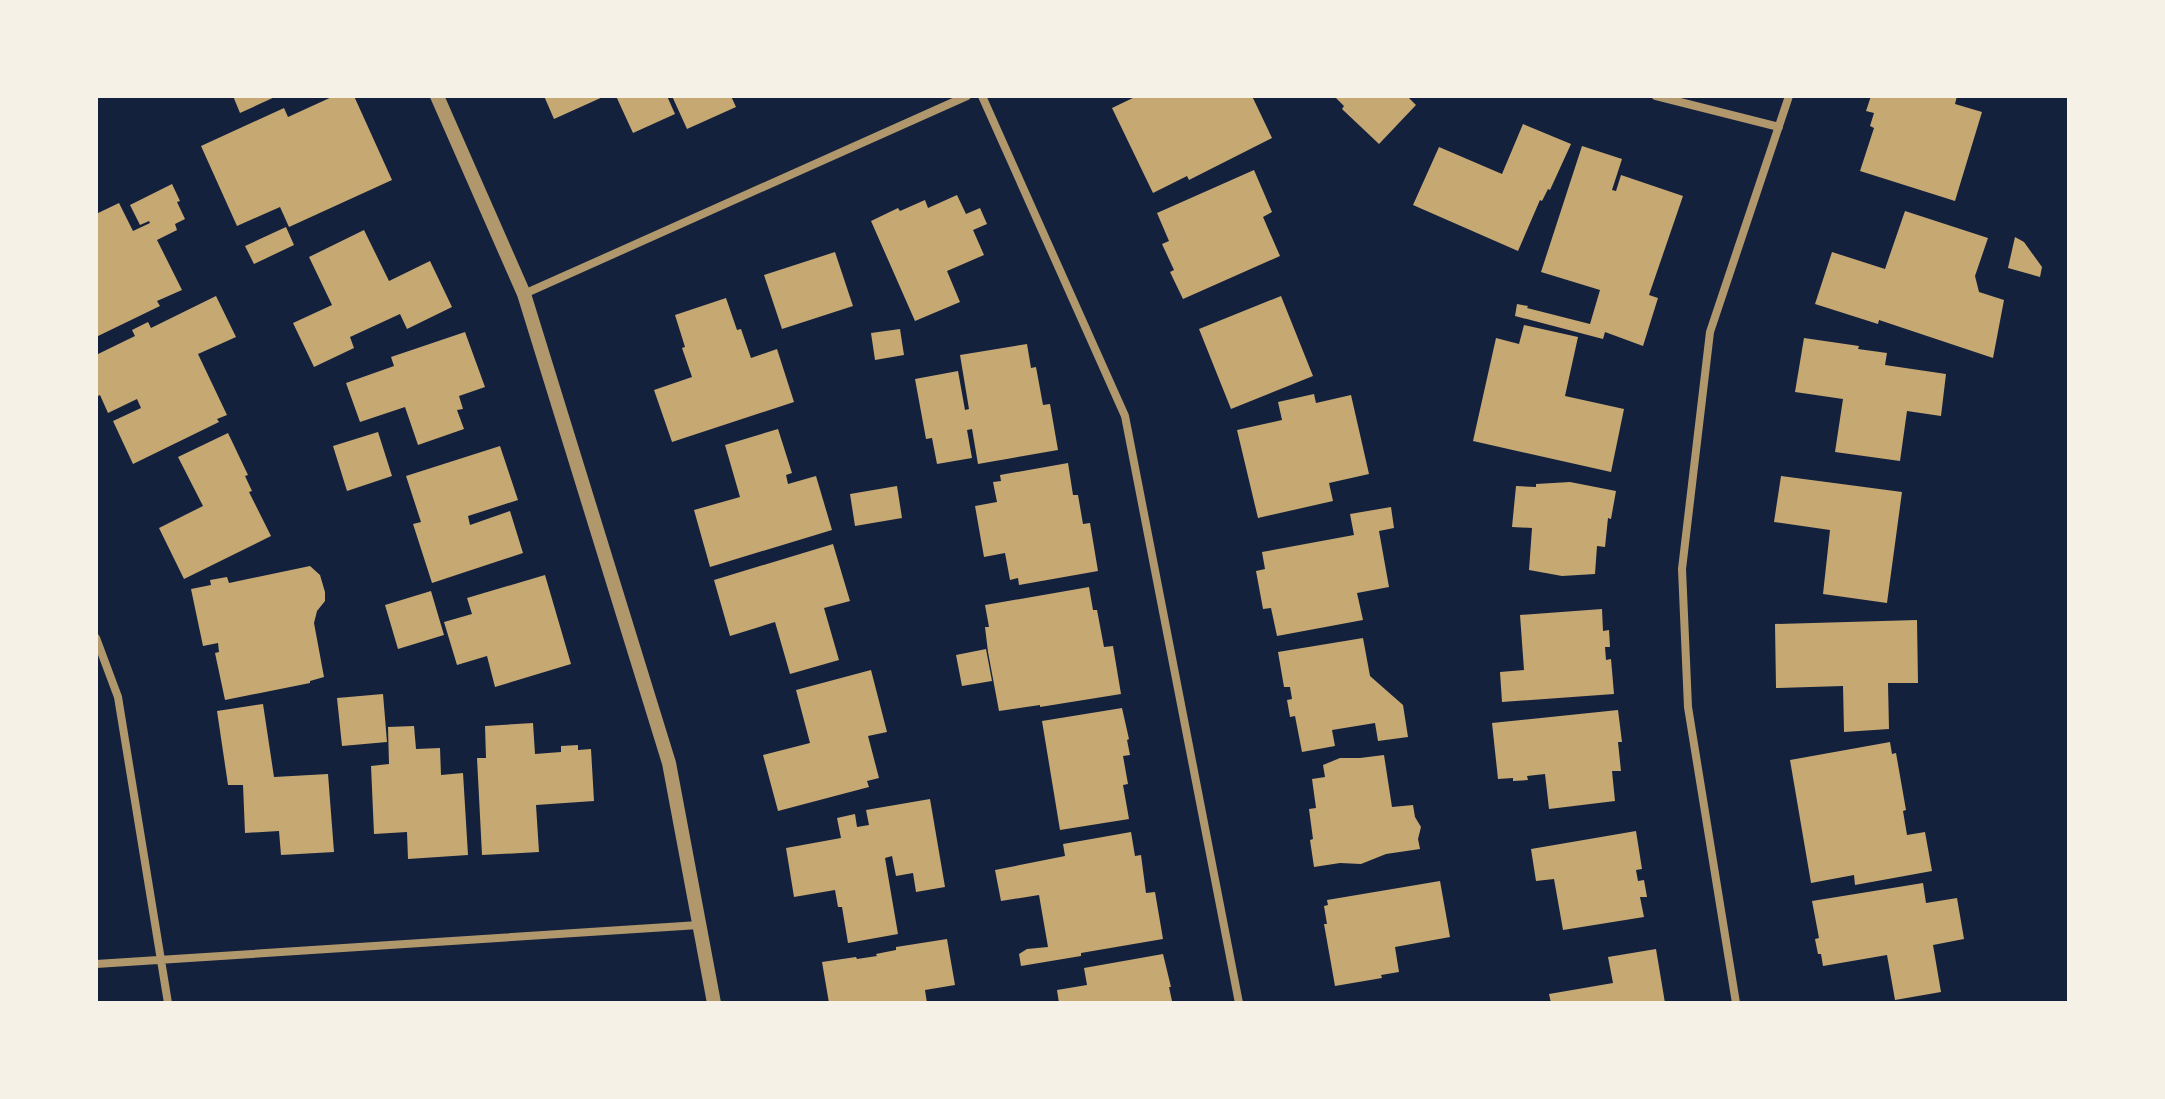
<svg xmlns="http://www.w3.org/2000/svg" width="2165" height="1099" viewBox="0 0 2165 1099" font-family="'Nunito Sans',sans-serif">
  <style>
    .building { fill: #c6a872 }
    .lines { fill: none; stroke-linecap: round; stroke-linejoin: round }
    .minor { stroke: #b1986c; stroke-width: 8 }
    .tertiary { stroke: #b1986c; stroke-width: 14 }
  </style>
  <rect width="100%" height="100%" fill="#14213d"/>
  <path class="building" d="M233 96H277L240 113Z
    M334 96H354L392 180 289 227 280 207 237 226 201 146 284 108 288 117Z
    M544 96H605L554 119Z
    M616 96H667L675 114 633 133Z
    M672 96H731L736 107 687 129Z
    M1137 96H1252L1272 138 1189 180 1187 176 1153 193 1112 108Z
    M1334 96H1407L1416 105 1379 144 1342 109 1344 106Z
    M1871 96H1957L1955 104 1982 112 1955 201 1860 171 1874 128 1870 126 1874 113 1866 111Z
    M1523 124 1571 144 1550 190 1548 189 1542 201 1540 200 1518 251 1413 205 1439 147 1502 174Z
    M1582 146 1622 159 1612 190 1616 191 1621 175 1683 196 1649 295 1658 298 1643 346 1605 332 1603 339 1515 316 1517 304 1528 306 1527 308 1590 324 1600 290 1541 272Z
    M1254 170 1272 212 1263 217 1280 256 1183 299 1170 272 1174 270 1162 244 1169 241 1157 213Z
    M172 184 180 201 177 202 185 219 175 224 177 230 157 240 182 290 157 301 160 306 96 337V214L119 203 133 231 150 223 149 221 140 225 130 205Z
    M957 195 966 214 980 208 987 224 973 230 984 255 947 271 960 302 915 321 871 221 898 208 900 211 925 200 928 208Z
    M1905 211 1988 238 1975 276 1979 292 2004 300 1993 358 1879 320 1878 324 1815 304 1832 252 1885 269Z
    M286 227 294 245 254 264 245 246Z
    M364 230 389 281 430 261 452 307 407 329 400 314 350 337 354 348 314 367 293 323 332 305 309 257Z
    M2015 237 2024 242 2042 267 2040 277 2008 268Z
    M835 252 853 306 782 329 764 275Z
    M216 296 236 337 198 354 227 415 217 419 219 422 133 464 113 421 141 408 137 399 108 413 100 395 96 397V355L135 336 132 330 148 322 151 328Z
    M1281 296 1313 376 1231 409 1199 329Z
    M726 298 737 330 741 329 751 358 777 349 794 402 672 442 654 390 692 377 682 348 685 347 675 315Z
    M1524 325 1578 337 1565 396 1624 409 1611 472 1473 441 1496 338 1519 344Z
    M900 329 904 355 875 360 871 333Z
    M465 332 485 387 459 396 463 409 457 410 464 429 418 445 405 407 360 422 346 383 394 366 391 357Z
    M1804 338 1859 346 1858 349 1887 353 1885 365 1946 374 1941 416 1907 411 1900 461 1835 452 1843 399 1795 392Z
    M1027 344 1031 368 1036 367 1043 405 1050 404 1058 450 978 464 972 429 967 430 972 458 937 464 932 438 926 439 915 379 958 371 965 410 969 409 960 355Z
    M1314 394 1316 403 1351 395 1369 474 1329 483 1333 501 1258 518 1237 430 1282 420 1278 402Z
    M778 429 792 473 786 475 788 484 816 476 832 530 710 567 694 510 740 497 725 445Z
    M378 432 392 476 347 491 333 446Z
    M228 433 248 475 245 476 252 491 249 492 271 536 184 579 159 528 203 506 178 457Z
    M500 446 518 500 468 516 470 525 510 511 523 553 432 583 413 524 421 522 406 476Z
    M1068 463 1073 495H1078L1083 524 1090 523 1098 571 1019 585 1018 578 1010 580 1005 553 984 557 975 506 997 502 993 482 1001 481 1000 475Z
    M1781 476 1902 492 1887 603 1823 594 1830 530 1774 522Z
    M1570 482 1616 491 1611 519 1608 518 1605 547 1597 546 1595 574 1562 576 1529 570 1532 528 1512 527 1516 486 1536 487V484Z
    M897 486 902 518 855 526 850 494Z
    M1391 507 1394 528 1379 531 1389 587 1357 593 1363 620 1277 636 1271 608 1263 609 1256 571 1265 569 1262 552 1354 535 1350 514Z
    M833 544 850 601 824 608 839 660 790 674 775 622 730 636 714 580Z
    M310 566 320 575 325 592V601L317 611 314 623 324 677 310 681V683L225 700 215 653 219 652 218 643 203 646 191 589 211 585 210 580 227 577 229 583Z
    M545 575 571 664 495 687 487 656 457 665 444 622 472 614 467 598Z
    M1089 587 1093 610H1097L1104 647 1113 646 1121 694 1040 707V705L999 711 988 652 985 627H989L985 605Z
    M431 591 444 635 398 649 385 605Z
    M1602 609 1603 631 1609 630 1610 647H1605L1606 660 1611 659 1614 694 1502 702 1500 672 1524 670 1520 615Z
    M1917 620 1918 683H1888L1889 729 1844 732 1843 686 1776 688 1775 624Z
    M1363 638 1370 676 1403 705 1408 737 1378 741 1375 723 1332 730 1335 746 1302 752 1295 716 1290 717 1287 700 1292 699 1290 687H1284L1278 652Z
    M986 649 992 681 962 686 956 655Z
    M871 670 887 732 868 736 879 778 867 781 869 787 778 811 763 755 810 743 796 690Z
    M383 694 387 742 342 746 337 698Z
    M263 704 274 777 328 774 334 852 281 855 279 831 245 833 243 785H228L217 711Z
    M1122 708 1129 739 1127 740 1130 755 1123 756 1128 784 1123 785 1129 819 1060 830 1042 721Z
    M1618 710 1622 742H1618L1621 771H1612L1615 801 1549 809 1545 774 1527 776 1528 780 1513 781V778L1498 779 1492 723Z
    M533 723 535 754 561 752V746L578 745V750L591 749 594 801 536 805 539 852 482 855 477 758H486L485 726Z
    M414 726 416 749 440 748 441 775 463 773 468 855 408 859 407 832 374 834 371 766 389 764 388 727Z
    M1890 742 1892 754 1896 753 1906 810 1903 811 1907 835 1925 832 1932 871 1855 885 1854 875 1811 883 1790 760Z
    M1384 755 1392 807 1413 805 1415 817 1421 827 1418 839 1420 849 1386 854 1361 864 1340 863 1314 867 1310 840 1313 839 1309 809 1316 808 1312 779 1325 777 1323 765 1340 758H1360Z
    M930 799 945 887 916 892 913 873 896 876 892 856 885 858 898 934 848 943 842 907H838L835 890 794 897 786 848 841 838 837 818 855 814 857 827 869 825 866 810Z
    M1636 831 1642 869 1636 870 1638 881 1644 880 1647 897H1640L1644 917 1563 930 1554 879 1536 881 1531 849Z
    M1131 832 1135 856 1141 855 1146 893 1155 892 1163 939 1081 953V956L1021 966 1019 954 1027 949 1048 947 1039 895 1001 901 995 870 1065 856 1063 844Z
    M1440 881 1450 937 1395 947 1399 972 1381 975 1382 978 1335 986 1324 924H1327L1324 906 1328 905 1327 900Z
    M1923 883 1926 903 1957 898 1964 939 1933 945 1941 992 1895 1000 1887 955 1823 966 1821 954H1818L1815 939 1819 938 1812 901Z
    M947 939 955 985 925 990 927 1003H829L822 962 856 957 857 959 877 956 876 954 896 950V947Z
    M1656 949 1665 1003H1551L1549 994 1613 983 1608 957Z
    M1163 954 1171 987H1169L1172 1001 1165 1003H1059L1057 990 1087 985 1084 968Z"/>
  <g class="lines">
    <path class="minor" d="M982 96 1125 416 1239 1003
      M1656 96 1779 127
      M524 294 967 96
      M96 638 118 697 168 1003
      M96 964 699 925
      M1736 1003 1688 707 1682 569 1710 332 1789 96"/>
    <path class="tertiary" d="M437 96 524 294 669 763 714 1003"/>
  </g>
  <rect width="2165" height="1099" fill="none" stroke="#f6f1e7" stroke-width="196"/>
</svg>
